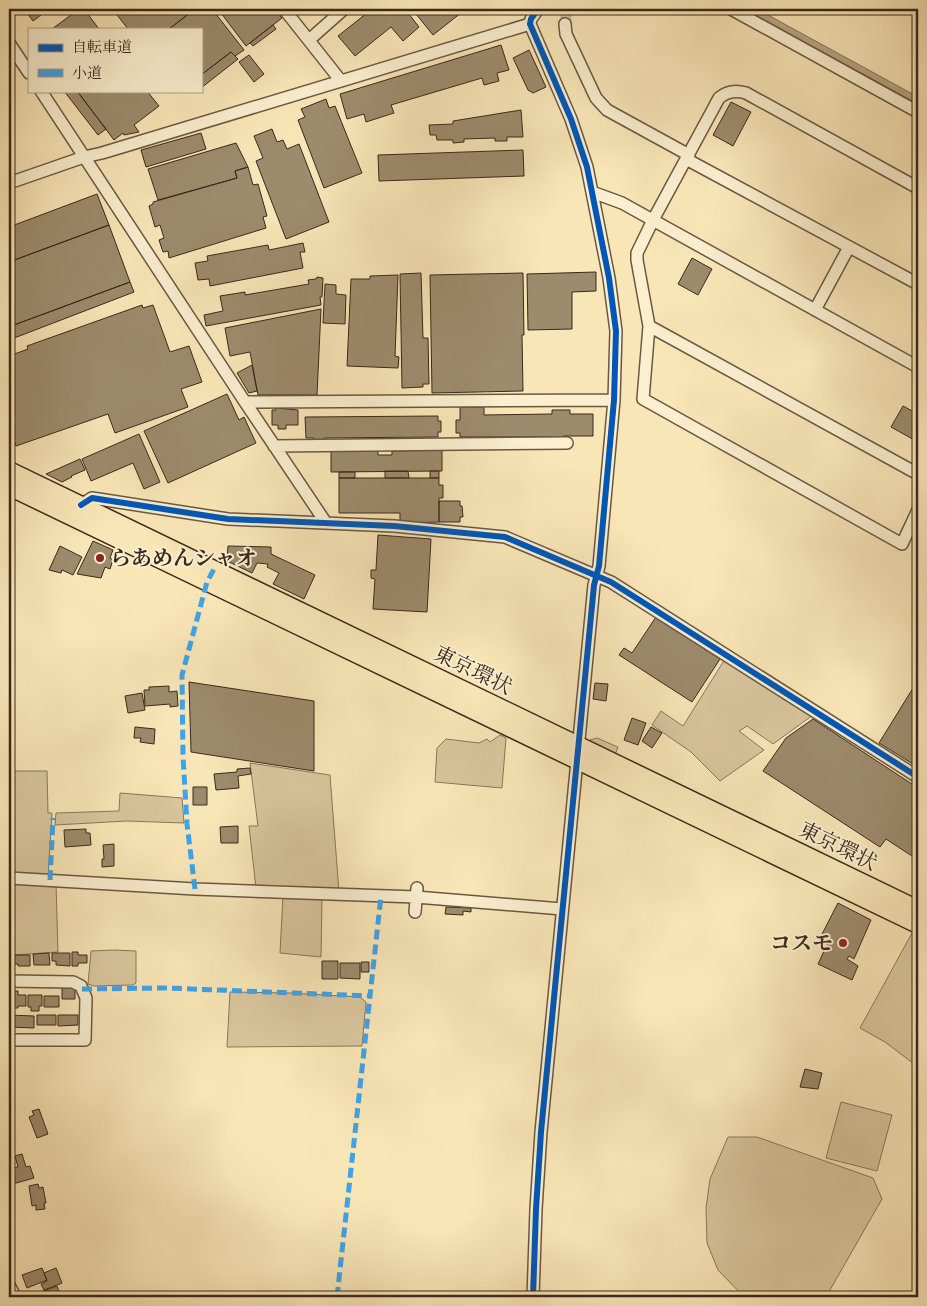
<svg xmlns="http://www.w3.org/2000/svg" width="927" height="1306" viewBox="0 0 927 1306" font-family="Cardo,'Noto Serif JP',serif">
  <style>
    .green { fill: #d9c69d; stroke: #8a775d }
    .water { fill: #b8a583; stroke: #86735a }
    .building { fill: #9d8b6d; stroke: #3a281d }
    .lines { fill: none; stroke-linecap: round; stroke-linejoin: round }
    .minor-tunnel { stroke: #d3c098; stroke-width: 11; stroke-dasharray: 11 5.5; stroke-linecap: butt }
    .minor-casing { stroke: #6a5844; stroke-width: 14 }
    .highway-casing { stroke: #3a281d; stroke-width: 19 }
    .minor { stroke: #fbefd0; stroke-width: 11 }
    .highway { stroke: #f9e6b7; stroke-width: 16 }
    .quiet { stroke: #3fa3ea; stroke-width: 5; stroke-dasharray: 10 5; stroke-linecap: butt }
    .cycleway-casing { stroke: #fbefd0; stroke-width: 9 }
    .cycleway { stroke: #0057b8; stroke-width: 6 }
    .poi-dot { fill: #8f2418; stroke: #fbefd0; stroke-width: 2 }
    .labels { text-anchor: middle; stroke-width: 4; stroke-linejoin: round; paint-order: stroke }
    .poi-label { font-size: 21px; font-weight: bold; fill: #3a281d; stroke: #fbefd0; text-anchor: start }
    .street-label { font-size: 21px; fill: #3a281d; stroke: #fbefd0 }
  </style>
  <rect width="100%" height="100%" fill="#f9e6b7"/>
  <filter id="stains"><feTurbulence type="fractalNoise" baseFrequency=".004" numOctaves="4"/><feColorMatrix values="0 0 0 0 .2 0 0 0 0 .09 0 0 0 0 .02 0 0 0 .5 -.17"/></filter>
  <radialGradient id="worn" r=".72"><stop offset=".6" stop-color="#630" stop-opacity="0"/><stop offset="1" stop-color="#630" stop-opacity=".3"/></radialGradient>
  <path class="green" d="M725 659 813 715 773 744 747 726 739 731 764 750 720 781 691 752 652 725 661 711 683 726Z
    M500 735 506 738 502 788 435 782 437 748 446 739 479 743 487 739 490 742Z
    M597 738 618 747 615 755 593 744 590 740Z
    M250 763 330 775 339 892 256 888 249 826H258Z
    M9 771H47L48 813H52L48 877 9 875Z
    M120 793 182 798 184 823 127 821 55 825 56 813 119 811Z
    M11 882 56 884 58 952 12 955Z
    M283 895 322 899 321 957 280 953Z
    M912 933 918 936V1067L885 1042 860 1028Z
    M115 950 136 951V983L133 985 94 986 88 984 91 951Z
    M230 992 291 993 360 997 366 1002 362 1046 227 1047Z
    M841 1102 892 1115 877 1171 826 1158Z
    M728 1137H757L873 1178 882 1199 826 1297H744L718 1270 707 1243 706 1208 710 1179Z"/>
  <path class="water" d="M744 9H757L918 97V104Z"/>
  <path class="building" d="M24 9H49L33 21Z
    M79 9H84L99 29H52Z
    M116 9H195L169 29H128L114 11Z
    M195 9H212L244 50 235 56 231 52 201 75V29H169Z
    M218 9H275L282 18 246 46Z
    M372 9H405L419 27 403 41 391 27 355 56 338 36Z
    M412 9H466L433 35Z
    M273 25 276 29 253 46 250 43Z
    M501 45 509 70 497 73 499 81 484 85 482 78 391 105 394 113 366 122 364 114 347 119 340 94Z
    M529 50 546 87 533 93 528 90 513 58Z
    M231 52 238 59 201 88V75Z
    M249 55 264 74 254 82 239 62Z
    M64 91H77L106 129 98 135Z
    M77 91H147L159 106 134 125 139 132 124 135 123 133 114 140Z
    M326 99 329 108 335 106 362 173 324 188 298 120 305 117 301 109Z
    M731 102 751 112 733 146 713 135Z
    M521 110 523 137H507V141H495V138L464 139V142L453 143V140H437L436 135H430L429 125 453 124V121Z
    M272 129 277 142 283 140 287 149 299 144 329 222 286 239 256 161 263 158 254 136Z
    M201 133 206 149 146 167 141 150Z
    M236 143 248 167 235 171 237 178 158 200 148 169Z
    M523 150 524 176 379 181 378 155Z
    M248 167 253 185 258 184 267 216 263 217 266 228 169 258 168 251 163 252 159 240 164 238 160 225 155 227 149 206 153 204V202L237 178 235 171Z
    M97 194 109 225 9 262V227Z
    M109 225 130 282 14 325 9 310V262Z
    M303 243 305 252H300L303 268 210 286 209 279 198 280 195 263 208 261 207 256 268 245 269 250Z
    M692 258 712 269 698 295 678 284Z
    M596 272V291L572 292V329L528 330 527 274Z
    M421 273 423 338H428L429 384H423V387L402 388 400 274Z
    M523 273 524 335H522L523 391 432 393 430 275Z
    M398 275 395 356 399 357 398 368 347 366 351 279H370V276Z
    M317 277 323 278 322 297H320L321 305 206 326 204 315 223 311 220 296 245 292V295L309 284 308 280 316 279Z
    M130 282 134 292 9 340V310L14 325Z
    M325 284 336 285V294L346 295 345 324 323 323Z
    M142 305 143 308 153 305 170 352 189 346 202 382 181 389 188 407 115 433 108 414 16 446 9 426V356L28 349 27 346Z
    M321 309 317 395H258L250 352 230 356 225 328Z
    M252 365 257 391 249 393 237 373Z
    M227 394 239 420 244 417 256 443 168 483 144 431Z
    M903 406 918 414V442L891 427Z
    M460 407H484V415L552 414V410H570V414H593V436H563V440H552V437H460V433H456V420H460Z
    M276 408 298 410V425H286V429H278V425H272V410H276Z
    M438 416V421H441V432H438V437L324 438V441H314V438H306L305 417Z
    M139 434 160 482 144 489 133 463 91 481 82 459Z
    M442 450V471L331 472V451H378V455H392V451Z
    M80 459 85 470 71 476 72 477 62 482 46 474Z
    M385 471H408L409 478H385Z
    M430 471H439V478H430Z
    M339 472H355V478H339Z
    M339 478H439V485H443V498H439V522L400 523V513H339Z
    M439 501H460V506H462L463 517H460V522H439Z
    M378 535 431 539 427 612 373 609 375 579 371 578V570H376Z
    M93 541 113 550 110 558 113 560 110 569 105 567 101 578 77 574Z
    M60 546 82 557 73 575 62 570 61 573 49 570Z
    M228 546 271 547V554L315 575 304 599 273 584 279 573 267 567 268 564 257 563 252 573 227 561Z
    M656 617 720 659 692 702 619 655 624 648 632 653Z
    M918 680V767L879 743Z
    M189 682 314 701V771L191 752Z
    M595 683 608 684 606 701 593 699Z
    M169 686V692L177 691 178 706 170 707V704L145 706 144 690H149V687Z
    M142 693 145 710 128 713 125 696Z
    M632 718 646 723 638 745 624 740Z
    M813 719 918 788V860L886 839 880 847 763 771 786 738Z
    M135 727 155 729 154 744 140 742 141 738H134Z
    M651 727 662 733 652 748 642 741Z
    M250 768 251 774 238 776 239 788 216 790 214 774 237 772V769Z
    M193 787H207V805H193Z
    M238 826V843H221L220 827Z
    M86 829V833H90L91 845 65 847 64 830Z
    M114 844V866L102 867V859H104L103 845Z
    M838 903 871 920 854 959 849 956 847 959 858 966 852 980 818 964 825 949 830 952 832 947 819 940Z
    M446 907 471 908V912L463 911V915L445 914Z
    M72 952H78V955H87V963H78V966H72Z
    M49 953 50 965H34L33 954Z
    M52 953H70V966L56 965V961H52Z
    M12 955H30V966H18V964H14Z
    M9 956H11V967H9Z
    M322 961H338V979H322Z
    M361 962H369V972H361Z
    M340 963H360V979L340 978Z
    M75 986V999H62V987Z
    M12 991H18V995H26V1006H18V1008H12Z
    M28 995H42V1006H39V1011H31V1007H28Z
    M44 996H59V1007H44Z
    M9 1015 34 1016V1028L9 1027Z
    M37 1015H56V1025H37Z
    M58 1015H78V1025L58 1026Z
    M805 1069 822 1073 818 1089 800 1087Z
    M39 1109 48 1134 37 1138 29 1117 34 1115 32 1111Z
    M22 1154 26 1167 30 1166 34 1178 9 1185V1169L18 1167 15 1156Z
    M38 1184 39 1188 43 1187 46 1203H44L45 1209 36 1210V1205L32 1206 29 1186Z
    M42 1268 47 1280 27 1288 22 1275Z
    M56 1268 62 1283 44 1290 41 1284 47 1281 44 1273Z
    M57 1286 61 1297H30V1296Z"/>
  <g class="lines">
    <path class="minor-tunnel" d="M565 24 567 9"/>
    <g class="minor-casing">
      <path id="minor" d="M284 9 341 81
        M731 9 918 112
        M565 24 566 34 596 98 607 110 689 155
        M309 40 344 9
        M9 43 29 73
        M41 91 245 402 326 523
        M686 159 918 284
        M9 183 84 157 102 153 530 24
        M918 188 746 93C736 90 727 91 719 98L653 220 637 253V260L649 326 643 399 902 544 918 510
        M592 192 622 203 918 367
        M815 310 849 247
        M649 326 918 474
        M245 402 614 400
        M274 446 567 443
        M81 505 92 498 228 519 394 526 505 537 611 582 918 777
        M9 878 195 889 416 897 562 909
        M415 912 417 888
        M9 981 73 982 81 986 86 998 85 1040H9
        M9 1285 15 1297
        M533 1297 536 1209 541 1132 594 585 599 566 614 400 616 331 609 278 587 167 571 119 530 24 531 19 538 9"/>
    </g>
    <g class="highway-casing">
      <path id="highway" d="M9 470 918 909
        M9 487 918 925"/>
    </g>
    <use href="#minor" class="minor"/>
    <use href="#highway" class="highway"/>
    <path class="quiet" d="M50 880 53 818
      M195 889 187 824 183 756 182 675 207 582 214 569
      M82 989 167 988 370 996 381 896
      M337 1297 370 996"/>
    <g class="cycleway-casing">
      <path id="cycleway" d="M81 505 92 498 228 519 394 526 505 537 611 582 918 777
        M533 1297 536 1209 541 1132 594 585 599 566 614 400 616 331 609 278 587 167 571 119 530 24 531 19 538 9"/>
    </g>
    <use href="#cycleway" class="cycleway"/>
  </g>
  <g class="poi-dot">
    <circle cx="100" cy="558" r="5"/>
    <circle cx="843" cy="943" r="5"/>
  </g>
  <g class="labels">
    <g class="poi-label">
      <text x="110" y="565">らあめんシャオ</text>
      <text x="833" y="950" text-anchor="end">コスモ</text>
    </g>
    <g class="street-label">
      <text transform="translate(473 670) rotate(26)" y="7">東京環状</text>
      <text transform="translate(838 846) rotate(26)" y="7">東京環状</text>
    </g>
  </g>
  <rect width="927" height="1306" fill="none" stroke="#f9e6b7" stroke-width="30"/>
  <rect x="10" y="10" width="907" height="1286" fill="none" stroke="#3a281d" stroke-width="2.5"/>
  <rect x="15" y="15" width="897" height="1276" fill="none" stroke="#3a281d"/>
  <rect x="28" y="28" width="175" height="65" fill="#fbefd0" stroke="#ae9f88"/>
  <rect x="38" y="44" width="25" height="8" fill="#0057b8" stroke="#ae9f88"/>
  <text x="72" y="52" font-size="15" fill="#3a281d">自転車道</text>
  <rect x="38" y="69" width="25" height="8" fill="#3fa3ea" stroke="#ae9f88"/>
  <text x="72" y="78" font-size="15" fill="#3a281d">小道</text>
  <rect width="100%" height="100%" filter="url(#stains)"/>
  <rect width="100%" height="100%" fill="url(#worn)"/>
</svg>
